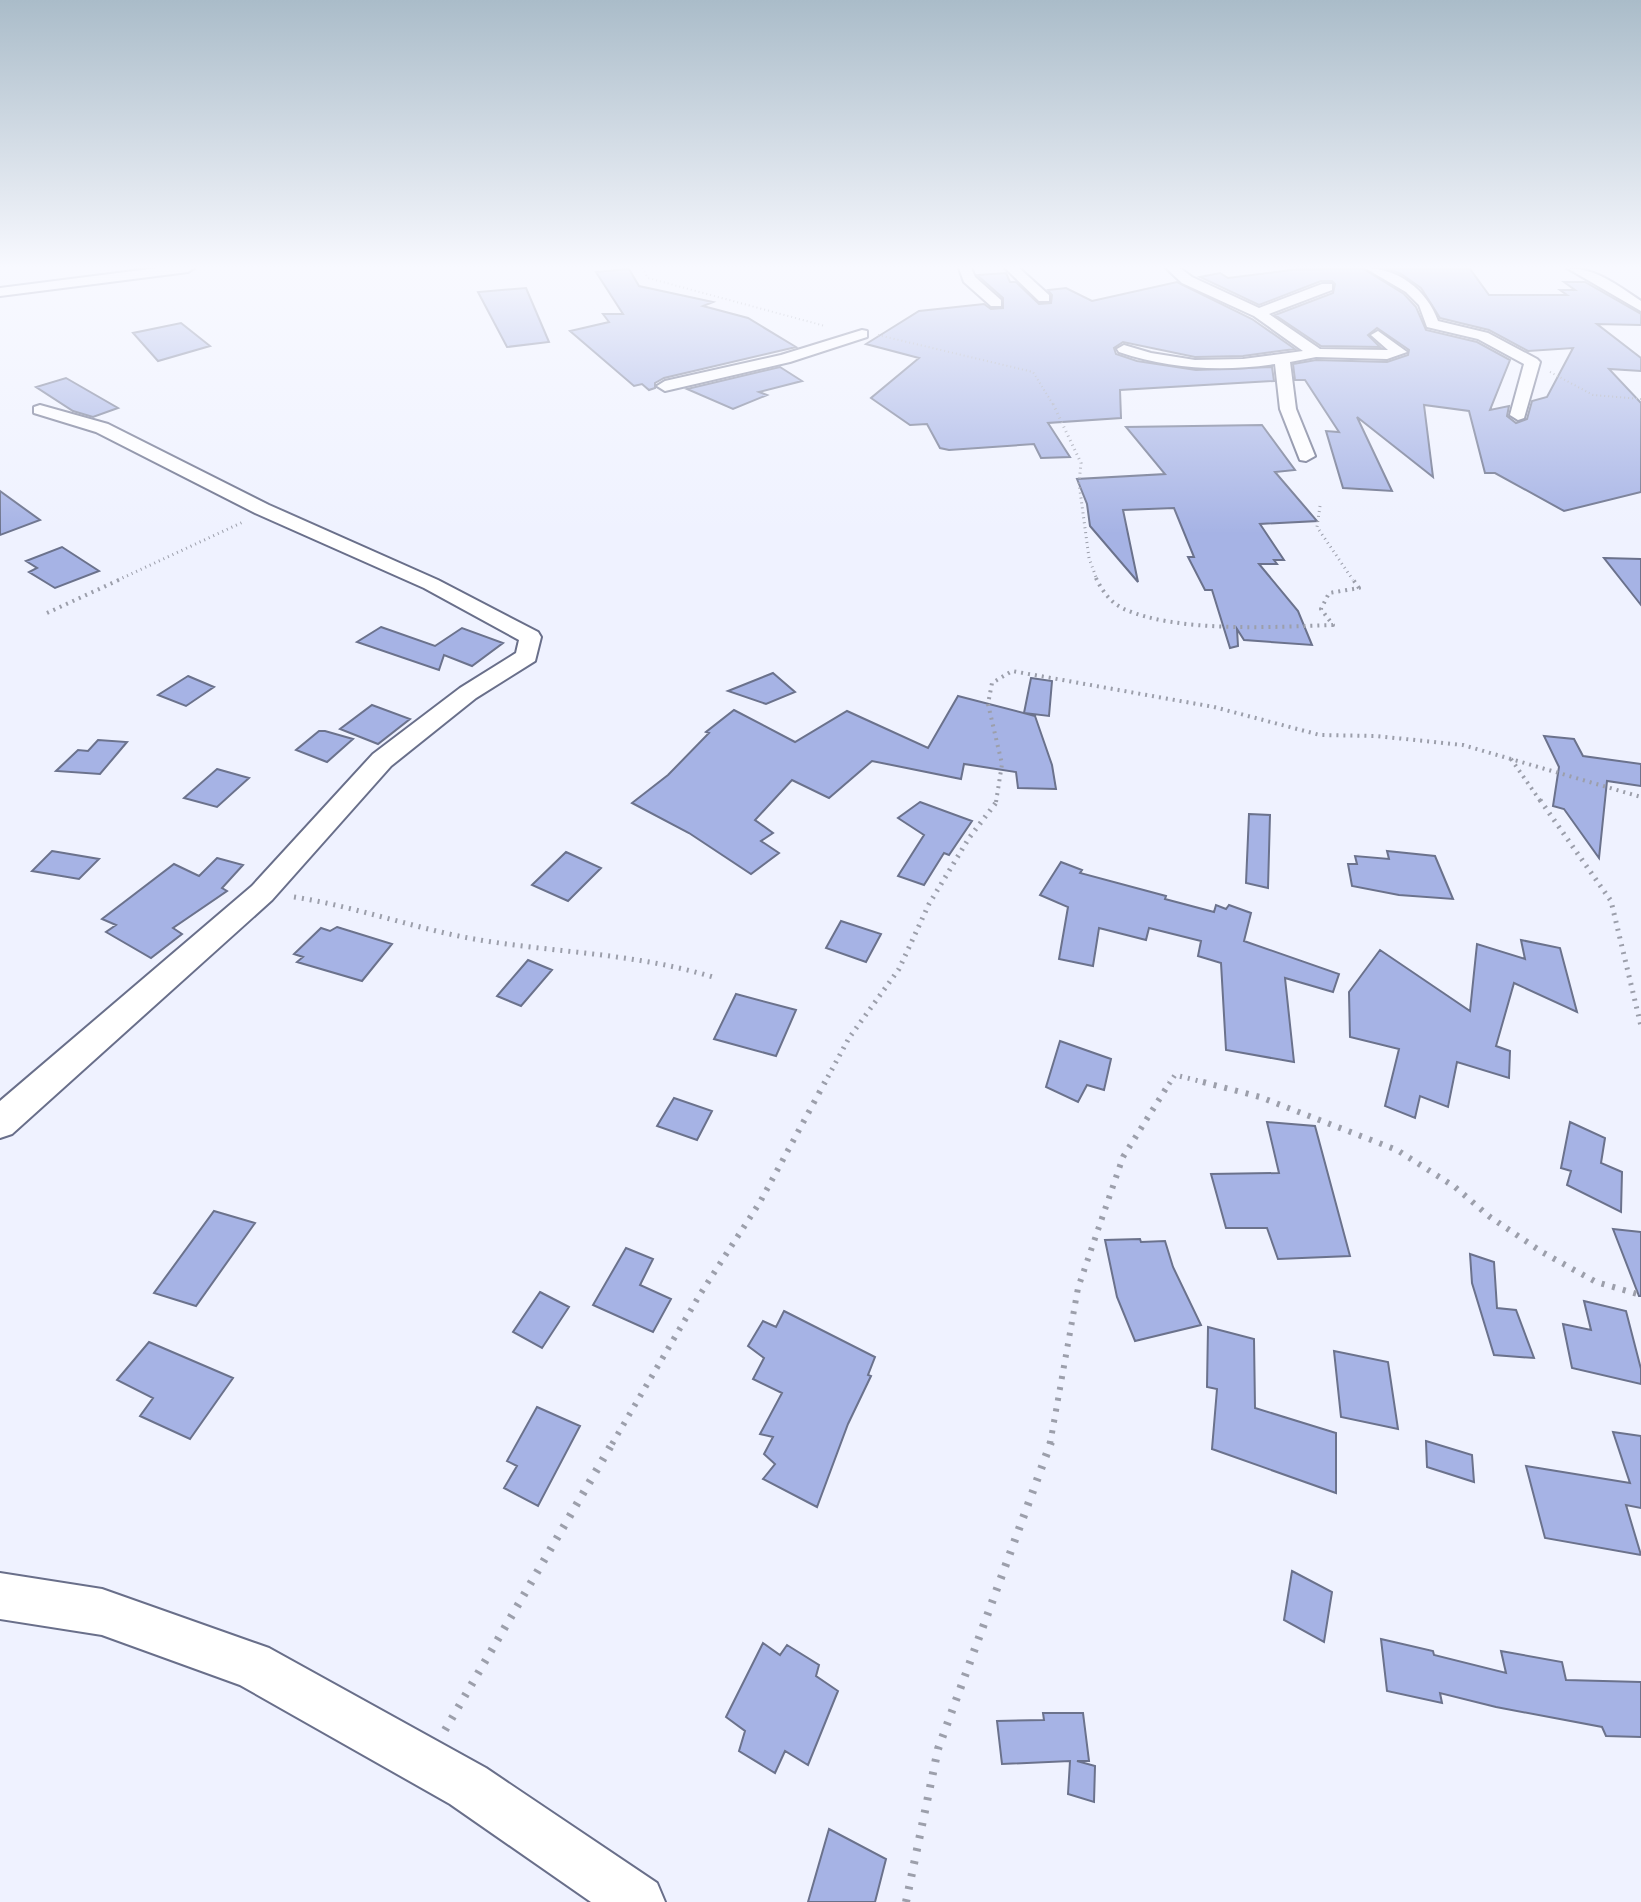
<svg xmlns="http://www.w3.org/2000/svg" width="1641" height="1902" viewBox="0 0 1641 1902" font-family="Poppins,sans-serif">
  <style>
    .building { fill: #a6b3e5; stroke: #6b728c; stroke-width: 2 }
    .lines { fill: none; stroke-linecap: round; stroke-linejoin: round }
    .minor-casing { stroke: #696f8a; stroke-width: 4 }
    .path-far5 { stroke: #9c9fab; stroke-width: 2; stroke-dasharray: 1 3; stroke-linecap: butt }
    .path-far4 { stroke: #9c9fab; stroke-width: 3; stroke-dasharray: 1 4; stroke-linecap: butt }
    .path-far3 { stroke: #9c9fab; stroke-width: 4; stroke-dasharray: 2 5; stroke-linecap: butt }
    .path-far2 { stroke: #9c9fab; stroke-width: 5; stroke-dasharray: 2 6; stroke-linecap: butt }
    .path-far1 { stroke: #9c9fab; stroke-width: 6; stroke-dasharray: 3 8; stroke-linecap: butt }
    .path { stroke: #9c9fab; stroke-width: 8; stroke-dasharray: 3 10; stroke-linecap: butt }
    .minor { fill: #fff; fill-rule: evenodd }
  </style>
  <rect width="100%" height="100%" fill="#eff2ff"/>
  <path class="building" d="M1362 268 1404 294 1416 307 1426 330 1477 342 1510 360 1490 410 1509 406 1507 416 1516 423 1527 419 1532 401 1547 397 1573 348 1528 351 1489 330 1440 318 1421 288 1401 274 1386 268 1470 269 1489 295H1567L1560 290H1575L1564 282H1585L1641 314V325L1597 324 1641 358V371L1609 369 1641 403V492L1564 511 1495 473H1485L1469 411 1424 405 1433 477 1357 417 1392 491 1343 488 1326 431 1339 432 1305 380H1295L1293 364 1316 360 1387 362 1408 355 1409 350 1377 328 1368 335 1380 347 1321 346 1275 315 1333 293 1335 284 1332 281H1321L1259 305 1200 277 1220 273 1228 278 1291 270Z
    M629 269 639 286 713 302 703 306 748 318 796 347 664 378 655 383V388L649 390 642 384 634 386 570 331 609 322 603 314H623L596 272Z
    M1006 273 1010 282H1016L1039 304 1051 303 1052 295 1048 290 1066 288 1092 301 1177 282 1252 319 1295 349 1243 356 1195 357 1123 342 1114 348 1116 354 1137 361 1196 370 1272 367 1274 381 1120 390 1121 418 1048 423 1070 457 1041 458 1034 444 949 450 940 448 927 424 910 425 871 398 919 358 866 344 919 311 984 304 991 309 1003 308V298L977 275Z
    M526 288 549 342 507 347 478 292Z
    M181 323 210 346 158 361 133 333Z
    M780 367 802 381 759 392 767 395 733 409 687 389Z
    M66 378 118 408 93 417 73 411 36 387Z
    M1262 425 1295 470 1275 472 1317 521 1260 524 1284 560H1274L1277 564H1259L1298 611 1312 645 1244 640 1237 629 1238 646 1230 648 1212 590H1205L1188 557H1194L1174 508 1123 510 1138 582 1090 526 1087 504 1077 479 1165 474 1126 427Z
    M0 491 40 520 0 535Z
    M62 547 99 571 55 588 29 572 37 568 26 561Z
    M1604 558 1641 559V605Z
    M381 627 435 646 462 628 503 643 472 666 444 655 439 670 357 642Z
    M773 673 795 692 766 704 728 691Z
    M188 676 214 687 186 706 158 695Z
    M1031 678 1052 681 1049 716 1024 713Z
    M958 696 1035 716 1052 765 1056 789 1018 788 1016 772 964 764 961 779 872 761 829 798 792 780 755 820 773 833 761 841 779 853 751 874 689 833 632 803 668 775 709 733 706 732 734 710 795 742 847 711 928 748Z
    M372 705 410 719 378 744 340 729Z
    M319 731H325L353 739 327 762 296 750Z
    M1544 736 1574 739 1583 756 1641 764V786L1607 781 1599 858 1564 809 1553 806 1559 767Z
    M98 740 127 742 100 774 56 771 78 750 88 751Z
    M217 769 249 778 217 807 184 798Z
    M920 802 972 821 949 855 944 853 924 885 898 876 924 835 898 818Z
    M1249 814 1270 815 1268 888 1246 883Z
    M52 851 99 859 79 879 32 871Z
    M1387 851 1435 856 1453 899 1399 895 1352 886 1348 864H1357L1355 856 1389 859Z
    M566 852 601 868 568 901 532 885Z
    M217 858 243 865 222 888 227 891 173 928 182 934 151 958 106 932 116 925 102 919 174 864 199 876Z
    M1061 862 1082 870 1080 873 1166 896 1165 899 1214 912 1216 905 1226 909 1229 905 1251 913 1244 941 1339 974 1333 992 1285 978 1294 1062 1226 1050 1221 963 1198 956 1201 941 1149 928 1146 940 1099 928 1093 966 1059 959 1068 907 1040 895Z
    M841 921 881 934 866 962 826 948Z
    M337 927 392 944 362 981 297 962 303 957 294 954 321 928 330 931Z
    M1521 940 1560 948 1577 1012 1514 983 1496 1046 1510 1051 1509 1078 1457 1062 1448 1107 1420 1096 1415 1118 1385 1106 1399 1049 1350 1037 1349 992 1380 950 1470 1011 1477 944 1525 959Z
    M528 960 552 970 521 1006 497 996Z
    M736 994 796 1010 776 1056 714 1039Z
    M1060 1041 1111 1059 1104 1090 1087 1085 1078 1102 1046 1087Z
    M674 1098 712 1111 697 1140 657 1126Z
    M1267 1122 1315 1126 1350 1256 1278 1259 1267 1228H1226L1211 1174 1279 1173Z
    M1570 1122 1605 1138 1601 1163 1622 1172 1621 1212 1567 1185 1571 1171 1561 1168Z
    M214 1211 255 1223 196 1306 154 1293Z
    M1613 1229 1641 1232V1296H1639Z
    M1140 1239 1141 1242 1165 1241 1173 1267 1201 1325 1135 1341 1117 1297 1105 1240Z
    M626 1248 653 1259 640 1285 671 1299 653 1332 593 1305Z
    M1470 1254 1494 1262 1497 1308 1516 1310 1534 1358 1494 1355 1472 1283Z
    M540 1292 569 1307 542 1348 513 1332Z
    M1584 1301 1626 1311 1641 1369V1384L1572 1368 1563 1324 1591 1330Z
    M784 1311 875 1357 868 1375 871 1376 848 1424 817 1507 763 1479 775 1464 764 1454 773 1437 760 1434 782 1393 753 1379 764 1358 748 1346 763 1321 776 1327Z
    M1208 1327 1254 1339 1255 1408 1336 1433V1493L1212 1449 1217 1389 1207 1387Z
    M149 1342 233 1378 190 1439 140 1416 153 1398 117 1380Z
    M1334 1351 1388 1362 1398 1429 1341 1417Z
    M537 1407 580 1426 538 1506 504 1488 517 1466 507 1461Z
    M1613 1432 1641 1436V1508L1626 1505 1641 1555 1545 1538 1526 1466 1630 1483Z
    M1426 1441 1472 1455 1474 1482 1427 1467Z
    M1292 1571 1332 1592 1324 1642 1284 1620Z
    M1381 1639 1433 1651 1434 1655 1506 1673 1501 1651 1562 1662 1566 1680 1641 1682V1737L1606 1736 1602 1727 1496 1707 1440 1693 1442 1703 1387 1691Z
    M763 1643 780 1655 787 1645 819 1665 816 1676 838 1691 808 1765 785 1751 775 1773 739 1751 745 1731 726 1717Z
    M1043 1713H1083L1089 1761H1077L1095 1766 1094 1802 1068 1794 1070 1761 1002 1764 997 1721 1044 1720Z
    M829 1829 886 1859 875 1902H808Z"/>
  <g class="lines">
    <g class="minor-casing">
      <path id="minor" d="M157 268H194L188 272 0 296V288Z
        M959 268H971L975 277 1001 300V306H991L964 282Z
        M1005 268H1019L1049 295V301H1039Z
        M1166 268H1180L1192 277 1259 308 1322 284H1332V290L1269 314 1320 349 1388 350 1371 335 1378 331 1407 352 1387 359 1316 357 1290 362 1296 409 1315 456 1306 461 1300 460 1280 409 1275 364C1221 372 1170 369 1119 352L1117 349 1124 345 1151 353 1195 360 1243 359 1303 351 1254 316 1182 283Z
        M1365 268C1398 268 1427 290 1438 321L1488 333 1537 359 1540 362 1524 418 1518 420 1510 415 1524 364 1478 339 1427 327 1419 305 1406 292Z
        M1567 268C1596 268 1617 285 1641 301V311Z
        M862 330 867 331V337L790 362 665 391 657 386 665 381 781 355Z
        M40 405 108 424 269 505 438 580 538 632 541 637 535 661 476 698 391 766 272 900 12 1134 0 1138V1101L252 886 373 754 460 688 516 653 519 640 424 588 255 513 96 432 34 413V407Z
        M0 1573 102 1589 269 1648 486 1768 657 1883 665 1902H591L450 1804 240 1685 102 1635 0 1619Z"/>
    </g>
    <path class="path-far5" d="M642 268 648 278 825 326
      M878 335 1033 372 1054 406
      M1550 372 1593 395 1641 399"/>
    <path class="path-far4" d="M1053 404 1081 463 1079 483 1089 558 1097 580
      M1320 506 1317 527 1353 580
      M118 580 243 522"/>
    <path class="path-far3" d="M1096 578C1102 591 1111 603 1124 609 1178 633 1274 627 1333 625L1321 609 1329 593 1359 588 1352 578
      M47 613 123 578
      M1511 759 1541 802
      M996 802 1002 764 988 704 992 683 1012 671 1214 707 1320 735 1376 736 1463 745 1641 797"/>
    <path class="path-far2" d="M1540 800 1611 901 1641 1026
      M294 897C359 907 421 931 486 941 563 953 640 954 716 978
      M824 1084 849 1038 899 969 929 904 969 838 998 800
      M1169 1084 1175 1075 1211 1084"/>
    <path class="path-far1" d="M1203 1082 1260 1097 1397 1150 1455 1187 1490 1217 1542 1252 1596 1282 1641 1295
      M612 1444 699 1296 760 1202 825 1082
      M1050 1444 1078 1288 1123 1157 1170 1082"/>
    <path class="path" d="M445 1730 613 1442
      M906 1902 938 1749 1051 1442"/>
    <use href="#minor" class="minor"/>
  </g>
  <linearGradient id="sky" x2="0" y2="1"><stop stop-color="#aabcc9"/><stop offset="0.5" stop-color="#f8f9ff"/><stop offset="1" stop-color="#f8f9ff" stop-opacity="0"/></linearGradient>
  <rect width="1641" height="534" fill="url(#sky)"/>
</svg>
